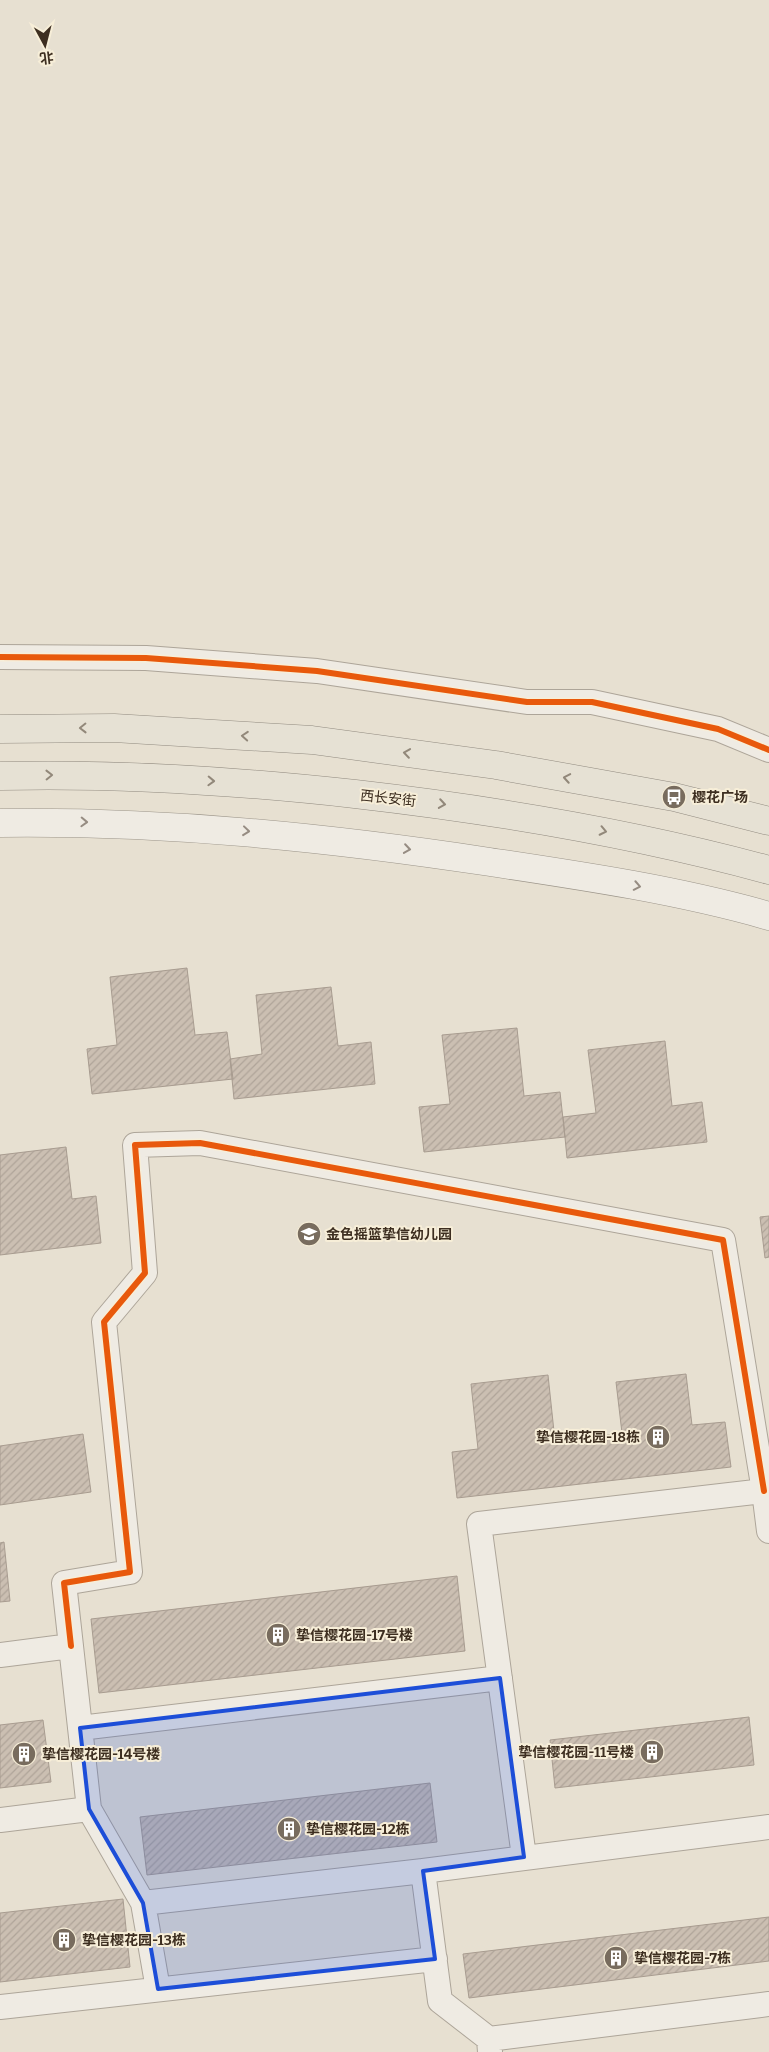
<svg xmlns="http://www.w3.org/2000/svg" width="769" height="2052" viewBox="0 0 769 2052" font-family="Bitter,'Noto Sans SC',serif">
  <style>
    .building { fill: url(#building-hatch); stroke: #a89c90 }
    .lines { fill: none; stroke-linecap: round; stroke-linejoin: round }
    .street-casing { stroke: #ada599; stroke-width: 26 }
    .secondary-casing { stroke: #9c958a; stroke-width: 29 }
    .primary-casing { stroke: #928b80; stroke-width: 29 }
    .street { stroke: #efebe3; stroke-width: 24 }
    .secondary { stroke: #efebe3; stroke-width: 28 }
    .primary { stroke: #e6e1d4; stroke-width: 28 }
    .cycleway-casing { stroke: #f7eed8; stroke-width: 9 }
    .cycleway { stroke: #e8590c; stroke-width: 6 }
    .oneway { stroke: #92887a }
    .oneway2 { stroke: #968c82 }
    .marked { fill: #1d4ed8; fill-opacity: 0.2; stroke: #1d4ed8; stroke-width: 4; stroke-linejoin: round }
    .labels { text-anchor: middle; stroke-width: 4; stroke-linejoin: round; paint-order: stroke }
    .poi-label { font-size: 14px; font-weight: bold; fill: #3d2e20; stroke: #f7eed8; text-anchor: start }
    .street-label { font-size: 14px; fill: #3d2e20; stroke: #f7eed8 }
  </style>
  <defs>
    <pattern id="building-hatch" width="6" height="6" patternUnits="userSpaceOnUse" patternTransform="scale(1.25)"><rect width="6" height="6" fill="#cbbfb2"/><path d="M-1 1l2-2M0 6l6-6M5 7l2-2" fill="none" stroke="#afa499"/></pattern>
  </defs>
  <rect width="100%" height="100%" fill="#e7e0d1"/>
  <path class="building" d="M187 968 195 1035 227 1032 233 1079 92 1094 87 1049 117 1045 110 977Z
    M331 987 338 1046 371 1042 375 1084 234 1099 230 1059 262 1054 256 995Z
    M517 1028 524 1096 560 1092 565 1137 424 1152 419 1107 450 1104 442 1035Z
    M665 1041 672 1106 702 1102 707 1142 567 1158 563 1117 596 1113 588 1050Z
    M66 1147 72 1199 96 1196 101 1243 0 1255V1155Z
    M769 1216V1257L765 1258 760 1217Z
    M686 1374 692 1425 725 1422 731 1467 457 1498 452 1452 478 1449 471 1384 548 1375 555 1441 622 1433 616 1382Z
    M83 1434 91 1492 0 1505V1446Z
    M4 1542 10 1601 0 1602V1543Z
    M457 1576 465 1651 99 1693 91 1619Z
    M749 1717 754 1765 555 1788 550 1740Z
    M43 1720 51 1782 0 1788V1725Z
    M430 1783 437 1842 147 1875 140 1817Z
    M123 1899 130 1967 0 1982V1913Z
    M769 1917V1961L469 1998 463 1954Z"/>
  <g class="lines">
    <g class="street-casing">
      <path id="street" d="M0 657 146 658 317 671 527 702H592L718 729 769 750
        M71 1646 64 1583 130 1572 104 1322 145 1273 135 1145 200 1143 723 1240 764 1491
        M0 1655 71 1646 89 1809 143 1903 158 1989
        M80 1728 500 1678
        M0 1820 89 1809
        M524 1857 479 1524 764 1491 769 1531
        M423 1871 440 2001 489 2039
        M143 1903 423 1871 769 1827
        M0 2007 435 1959
        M490 2052 489 2039 769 2004"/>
    </g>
    <g class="secondary-casing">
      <path id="secondary" d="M0 823C166 821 325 837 490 862 583 876 678 890 769 916"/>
    </g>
    <g class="primary-casing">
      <path id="primary" d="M0 729 114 728 312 740 496 765 674 797 769 821
        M0 776C118 773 237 781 355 794 495 810 633 833 769 870"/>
    </g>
    <use href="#street" class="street"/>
    <use href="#secondary" class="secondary"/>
    <use href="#primary" class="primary"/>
    <g class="cycleway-casing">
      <path id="cycleway" d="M0 657 146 658 317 671 527 702H592L718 729 769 750
        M71 1646 64 1583 130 1572 104 1322 145 1273 135 1145 200 1143 723 1240 764 1491"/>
    </g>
    <use href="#cycleway" class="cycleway"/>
  </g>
  <defs><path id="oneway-chevron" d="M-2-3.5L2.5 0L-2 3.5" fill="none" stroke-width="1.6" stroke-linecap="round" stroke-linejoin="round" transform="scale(1.25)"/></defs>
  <g class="oneway">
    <use href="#oneway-chevron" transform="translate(83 728) rotate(179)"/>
    <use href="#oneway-chevron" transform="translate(245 736) rotate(-176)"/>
    <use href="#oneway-chevron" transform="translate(407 753) rotate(-172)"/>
    <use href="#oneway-chevron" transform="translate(49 775) rotate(-1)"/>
    <use href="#oneway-chevron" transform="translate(567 778) rotate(-170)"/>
    <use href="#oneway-chevron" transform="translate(211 781) rotate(2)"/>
    <use href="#oneway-chevron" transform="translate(442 804) rotate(9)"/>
    <use href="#oneway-chevron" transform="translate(603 831) rotate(12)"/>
  </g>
  <g class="oneway2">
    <use href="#oneway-chevron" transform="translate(84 822) rotate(2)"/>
    <use href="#oneway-chevron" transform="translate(246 831) rotate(6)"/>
    <use href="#oneway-chevron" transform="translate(407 849) rotate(8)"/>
    <use href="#oneway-chevron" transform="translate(637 886) rotate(11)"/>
  </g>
  <path class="marked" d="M500 1678 524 1857 423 1871 435 1959 158 1989 143 1903 89 1809 80 1728Z"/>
  <defs>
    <g id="bus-disc" transform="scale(1.25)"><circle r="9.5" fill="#786c5e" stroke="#f7eed8"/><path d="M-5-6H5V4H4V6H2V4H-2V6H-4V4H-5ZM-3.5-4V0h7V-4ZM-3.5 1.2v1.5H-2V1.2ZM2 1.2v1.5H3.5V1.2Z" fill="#fff"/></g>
    <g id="school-disc" transform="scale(1.25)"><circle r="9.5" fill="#786c5e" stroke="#f7eed8"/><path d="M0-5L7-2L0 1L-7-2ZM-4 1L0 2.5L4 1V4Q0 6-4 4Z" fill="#fff"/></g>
    <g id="building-disc" transform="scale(1.25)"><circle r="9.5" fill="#786c5e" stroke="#f7eed8"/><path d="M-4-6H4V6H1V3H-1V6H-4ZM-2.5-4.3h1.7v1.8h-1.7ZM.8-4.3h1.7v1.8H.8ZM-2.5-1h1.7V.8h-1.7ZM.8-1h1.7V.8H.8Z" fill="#fff"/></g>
  </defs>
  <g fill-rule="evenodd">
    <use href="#bus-disc" x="674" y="797"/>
    <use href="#school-disc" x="309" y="1234"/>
    <use href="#building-disc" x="658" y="1437"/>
    <use href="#building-disc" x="278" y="1635"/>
    <use href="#building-disc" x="652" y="1752"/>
    <use href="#building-disc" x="24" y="1754"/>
    <use href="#building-disc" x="289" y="1829"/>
    <use href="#building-disc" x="64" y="1940"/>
    <use href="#building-disc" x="616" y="1958"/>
  </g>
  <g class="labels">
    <g class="poi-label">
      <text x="692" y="802">樱花广场</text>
      <text x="326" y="1239">金色摇篮挚信幼儿园</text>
      <text x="640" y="1442" text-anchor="end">挚信樱花园-18栋</text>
      <text x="296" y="1640">挚信樱花园-17号楼</text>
      <text x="634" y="1757" text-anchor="end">挚信樱花园-11号楼</text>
      <text x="42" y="1759">挚信樱花园-14号楼</text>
      <text x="306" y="1834">挚信樱花园-12栋</text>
      <text x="82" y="1945">挚信樱花园-13栋</text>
      <text x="634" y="1963">挚信樱花园-7栋</text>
    </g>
    <g class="street-label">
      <text transform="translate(388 798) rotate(6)" y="5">西长安街</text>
    </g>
  </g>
  <g transform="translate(45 45) rotate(173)" stroke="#f7eed8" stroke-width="4" paint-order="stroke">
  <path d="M0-4L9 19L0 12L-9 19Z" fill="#3d2e20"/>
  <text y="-8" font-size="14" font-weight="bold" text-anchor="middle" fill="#3d2e20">北</text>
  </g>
</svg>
